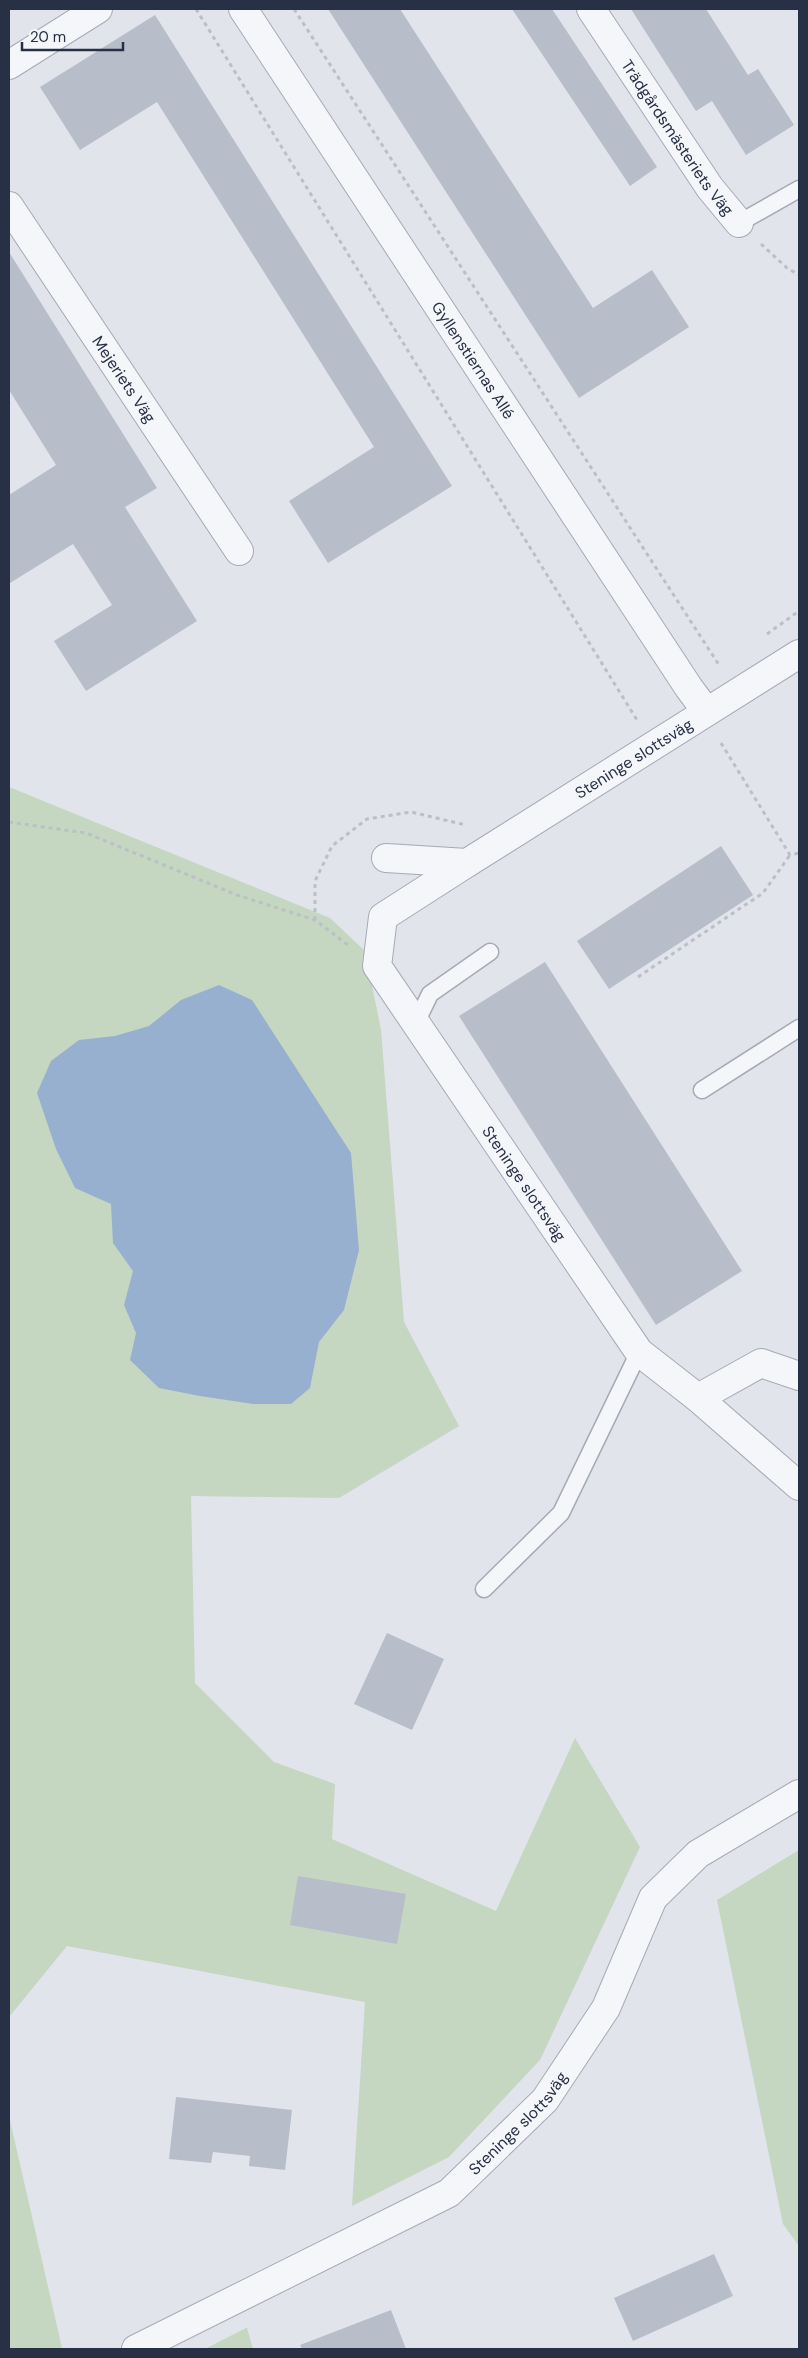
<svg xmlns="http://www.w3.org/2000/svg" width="808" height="2358" viewBox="0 0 808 2358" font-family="'DM Sans',sans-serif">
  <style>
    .green { fill: #c5d6c1 }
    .water { fill: #98b0cf }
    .building { fill: #b8bdca }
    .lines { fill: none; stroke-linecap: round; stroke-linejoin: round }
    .service-casing { stroke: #a5aab6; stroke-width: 19 }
    .minor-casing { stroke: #a5aab6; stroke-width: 30 }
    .path { stroke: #bbbfc7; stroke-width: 3; stroke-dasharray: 4 4; stroke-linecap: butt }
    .service { stroke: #f4f6f9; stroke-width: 16 }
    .minor { stroke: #f4f6f9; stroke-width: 28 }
    .labels { text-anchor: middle; stroke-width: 4; stroke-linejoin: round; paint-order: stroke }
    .street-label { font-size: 16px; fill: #273045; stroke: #f1f4f8 }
  </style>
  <rect width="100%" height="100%" fill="#e1e4eb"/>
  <path class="green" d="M9 787 330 918 365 951 381 1030 404 1322 459 1426 339 1498 191 1496 195 1683 274 1762 335 1784 332 1839 496 1911 575 1738 640 1847 540 2060 449 2157 352 2206 365 2002 67 1946 9 2017Z
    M799 1850V2246L783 2224 717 1900Z
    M9 2116 62 2348 59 2349H9Z
    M247 2328 253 2349H205L246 2328Z"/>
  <path class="water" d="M219 985 252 1000 351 1153 359 1250 344 1310 319 1342 310 1388 291 1404H253L200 1396 159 1388 130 1360 136 1333 124 1305 133 1271 113 1243 111 1204 75 1188 56 1149 37 1093 51 1061 79 1040 115 1036 149 1026 181 1000Z"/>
  <path class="building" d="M328 9H400L593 308 652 270 689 327 579 398Z
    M512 9H552L657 167 630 186Z
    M631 9H706L748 75 758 69 794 125 746 155 712 101 696 111Z
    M155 15 452 486 328 563 289 501 374 447 157 102 80 150 40 87Z
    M9 252 157 488 125 507 197 621 86 691 54 641 112 605 73 544 10 583 9 581V495L56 465 9 390Z
    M721 846 753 895 609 989 577 941Z
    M545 962 742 1271 656 1325 459 1016Z
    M387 1633 444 1659 412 1730 354 1704Z
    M298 1876 406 1894 397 1944 290 1925Z
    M176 2097 292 2110 285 2170 249 2166 250 2156 213 2152 211 2163 169 2159Z
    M714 2254 733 2296 633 2341 614 2298Z
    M391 2310 406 2349H302L300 2345Z"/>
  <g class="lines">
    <g class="service-casing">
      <path id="service" d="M739 223 799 189
        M415 1025 430 994 490 952
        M702 1090 799 1028
        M484 1589 561 1513 639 1352"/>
    </g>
    <g class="minor-casing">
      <g id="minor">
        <path id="s1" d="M243 9 689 688 706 711"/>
        <path id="s2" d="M591 9 710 188 739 223"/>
        <path d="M9 65 98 9"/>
        <path id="s3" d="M9 206 239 551"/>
        <path id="s4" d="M386 858 467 863 799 654"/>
        <path id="s5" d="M467 863 383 917 377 966 639 1352 698 1398 799 1486"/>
        <path d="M698 1398 761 1363 799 1376"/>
        <path id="s6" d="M136 2349 449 2193 545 2100 606 2008 653 1898 698 1854 799 1794"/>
      </g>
    </g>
    <path class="path" d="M196 9 637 720
      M294 9 719 665
      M761 244 787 268 799 275
      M767 634 799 611
      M721 743 790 855 799 853
      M9 822 86 833 237 895 315 920 348 945
      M315 920V881L332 846 367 819 411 812 466 825
      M638 977 763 893 790 855"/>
    <use href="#service" class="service"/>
    <use href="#minor" class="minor"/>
  </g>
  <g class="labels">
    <g class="street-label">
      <text dy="6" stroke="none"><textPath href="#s2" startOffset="155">Trädgårdsmästeriets Väg</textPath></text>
      <text dy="6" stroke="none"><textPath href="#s1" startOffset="420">Gyllenstiernas Allé</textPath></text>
      <text dy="6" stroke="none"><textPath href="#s3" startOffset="208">Mejeriets Väg</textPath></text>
      <text dy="6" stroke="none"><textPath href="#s4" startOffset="278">Steninge slottsväg</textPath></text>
      <text dy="6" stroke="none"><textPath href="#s5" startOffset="412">Steninge slottsväg</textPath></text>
      <text dy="6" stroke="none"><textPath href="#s6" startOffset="448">Steninge slottsväg</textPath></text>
    </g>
  </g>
  <rect width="808" height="2358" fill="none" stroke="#273045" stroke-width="20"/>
  <path d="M22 42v8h101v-8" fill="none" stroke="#273045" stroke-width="2.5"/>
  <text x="30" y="42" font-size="15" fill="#273045" stroke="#f1f4f8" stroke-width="4" paint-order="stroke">20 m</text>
</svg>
